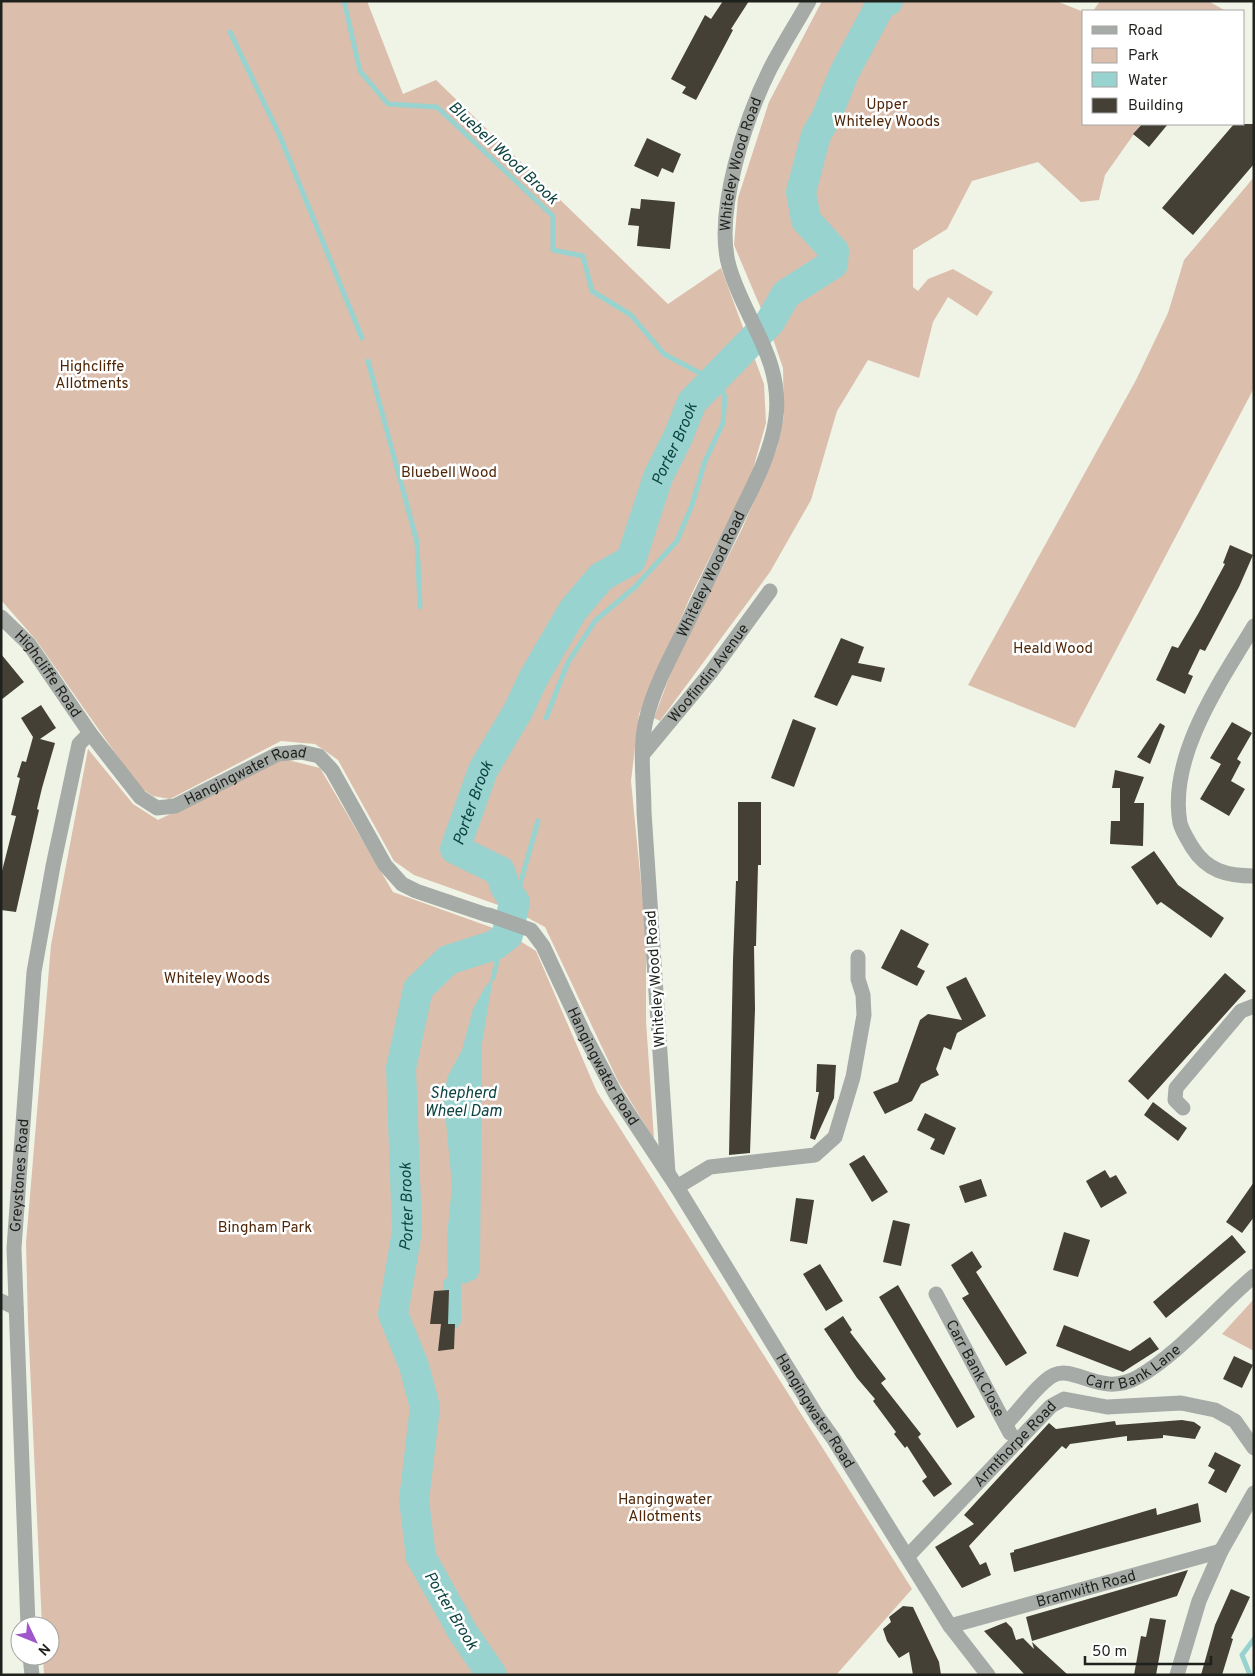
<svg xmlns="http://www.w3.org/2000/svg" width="1255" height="1676" viewBox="0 0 1255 1676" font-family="Overpass,sans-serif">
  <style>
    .green { fill: #dbbeac }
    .water { fill: #98d3cf }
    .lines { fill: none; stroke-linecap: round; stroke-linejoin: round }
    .stream { stroke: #98d3cf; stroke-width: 5 }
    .canal { stroke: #98d3cf; stroke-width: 18 }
    .river { stroke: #98d3cf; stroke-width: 30 }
    .building { fill: #454036 }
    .minor { stroke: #a6aba7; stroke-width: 15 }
    .tertiary { stroke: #a6aba7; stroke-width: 15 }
    .labels { text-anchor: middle; stroke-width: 5; stroke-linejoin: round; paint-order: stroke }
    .park-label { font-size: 15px; fill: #4f2708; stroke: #fff }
    .street-label { font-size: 15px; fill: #1f211c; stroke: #fff }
    .water-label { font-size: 16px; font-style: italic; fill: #0d4441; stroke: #fff }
  </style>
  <rect width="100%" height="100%" fill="#f0f4e6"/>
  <path class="green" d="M1 1H367L403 94 436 80 668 304 721 268 764 384 766 423 751 476 692 593 639 714 631 781 646 935V1021L654 1139 618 1081 545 927 515 911 414 875 394 861 338 760 315 744 281 741 170 799 153 796 139 787 36 640 1 600Z
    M822 1H1056L1084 12V124H1141L1105 175 1099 200 1081 202 1038 162 972 181 947 229 913 250V287L918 291 928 279 953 269 993 292 977 316 948 297 933 322 919 378 868 360 837 411 811 500 770 572 660 721 654 718 676 659 742 529 777 448 784 417 783 368 770 330 734 245 738 198 769 102Z
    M1100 1H1208L1226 11H1093Z
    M1254 177V388L1075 728 968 685 1136 380 1168 313 1184 260Z
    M88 749 133 804 158 820 284 759 320 768 393 892 507 933 536 951 597 1092 912 1589 836 1675H44L43 1656H50V1626H42L28 1323 26 1243 51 945Z
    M1254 1299V1351L1222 1334Z"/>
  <path class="water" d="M493 978 482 1043 480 1270 477 1278 467 1283 448 1285 447 1237 452 1185 444 1101 447 1078 462 1050 473 1009 485 987Z"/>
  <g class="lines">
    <path class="stream" d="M344 1 360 71 388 104 437 107 553 216V250L583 256 592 291 631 315 664 354 713 380
      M230 32 279 134 362 338
      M368 361 417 542 420 607
      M546 718 568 662 595 621 635 587 677 541 692 505 705 461 723 423 725 397 716 377
      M515 902 538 821
      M473 952 494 933 505 887
      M493 978 502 940
      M1250 1675 1242 1655 1254 1639"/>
    <path class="canal" d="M452 1320V1285"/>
    <path class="river" id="s1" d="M492 1675 462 1631 421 1557 414 1500 425 1407 414 1366 393 1314 407 1231 401 1068 418 989 448 960 495 945 508 935 515 902 505 887 500 871 455 849 483 770 518 711 534 677 573 610 601 577 631 560 658 477 678 437 692 402 770 322 786 294 833 264 834 251 806 220 801 192 816 135 826 118 845 71 881 4 888 1"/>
  </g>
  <path class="building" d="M723 1H749L731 29 733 30 696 100 682 93 686 87 671 79 705 15 711 19Z
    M1142 124H1168L1149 147 1133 134Z
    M1234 124H1254V164L1193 235 1162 208Z
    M647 138 681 154 673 173 662 168 658 177 634 166Z
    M641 199 675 202 670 249 637 246 639 226 628 225 631 208 640 209Z
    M1230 545 1253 555 1239 587 1205 651 1200 649 1188 674 1193 676 1185 694 1156 680 1172 646 1178 648 1198 614 1225 564 1223 563Z
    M841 638 864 647 858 663 885 668 881 682 852 675 837 706 814 697Z
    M1 654 24 682 1 700Z
    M41 705 56 728 40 739 55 743 42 788 37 809 39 810 16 912 1 910V875L16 816 11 815 20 778 17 777 22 761 26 762 33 737 21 718Z
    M793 719 816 728 794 787 771 778Z
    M1232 722 1252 733 1237 759 1241 762 1231 781 1245 789 1229 816 1200 799 1221 764 1210 758Z
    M1160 723 1165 726 1150 764 1137 757Z
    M1115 770 1144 777 1134 803H1144L1143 846 1110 844 1111 821H1120V788H1112Z
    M738 802H761V865H758L756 946H754L755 1009 750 1153 729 1155 733 960 736 881H738Z
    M1154 851 1178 885 1224 918 1211 938 1161 902 1157 905 1131 867Z
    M901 929 929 944 917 967 925 971 917 986 881 968Z
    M1225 973 1246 991 1148 1100 1128 1081Z
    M966 977 986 1016 957 1033 951 1050 944 1047 936 1069 939 1075 921 1084 912 1101 885 1114 873 1092 898 1082 920 1020 928 1014 962 1020 946 987Z
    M817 1064 836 1065 834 1098 815 1140 810 1138 819 1092H816Z
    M1153 1102 1187 1128 1178 1141 1144 1115Z
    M925 1113 956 1128 944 1155 930 1149 935 1139 917 1130Z
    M864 1155 888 1192 872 1202 849 1164Z
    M1105 1170 1110 1178 1116 1175 1127 1193 1101 1208 1086 1181Z
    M981 1179 987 1196 965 1203 959 1186Z
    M1254 1182V1217L1242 1233 1226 1222Z
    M796 1198 814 1200 807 1244 790 1241Z
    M893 1220 910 1224 901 1266 883 1262Z
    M1064 1232 1090 1240 1078 1277 1053 1270Z
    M1232 1235 1246 1252 1166 1318 1153 1302Z
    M972 1251 982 1267 976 1272 1027 1353 1006 1366 962 1298 969 1294 951 1265Z
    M820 1264 843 1301 826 1311 803 1274Z
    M898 1285 975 1417 957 1428 879 1297Z
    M449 1290 448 1324H455L454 1349 438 1351 441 1324H430L434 1291Z
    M843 1316 852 1330 850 1332 886 1379 881 1383 921 1434 918 1437 952 1484 934 1497 922 1481 927 1477 907 1446 905 1448 894 1434 896 1432 873 1401 875 1399 857 1378 824 1329Z
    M1064 1325 1130 1351 1150 1337 1159 1349 1123 1372 1056 1346Z
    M1234 1356 1253 1365 1242 1388 1223 1379Z
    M1182 1420 1194 1422 1201 1427 1195 1439 1163 1435V1438L1127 1441V1436L1070 1444 1066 1449 1062 1446 969 1546 980 1565 986 1562 991 1575 962 1588 935 1547 974 1524 964 1515 1049 1423 1056 1429 1115 1421 1116 1425Z
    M1215 1452 1241 1465 1226 1493 1208 1483 1215 1470 1208 1466Z
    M1198 1503 1201 1522 1014 1572 1010 1553 1014 1552V1550L1156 1508 1157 1515Z
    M1188 1570 1177 1596 1032 1641 1026 1617Z
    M1231 1589 1250 1597 1231 1638 1233 1639 1222 1675H1201L1215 1625Z
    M903 1606 913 1607 939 1662 941 1675H913L909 1652 899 1658 887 1641 883 1629 891 1622 889 1617Z
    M1150 1618 1166 1620 1156 1675H1134L1141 1636 1146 1637Z
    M1006 1622 1012 1628 1016 1640 1023 1638 1034 1649 1032 1642 1068 1675H1025L984 1631Z"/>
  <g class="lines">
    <g class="minor">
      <path d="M1254 626C1221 681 1168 756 1180 823 1182 831 1188 840 1192 847 1207 871 1227 876 1254 876"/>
      <path id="s2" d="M643 754 711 672 770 591"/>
      <path d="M1183 1108 1175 1100 1176 1088 1241 1011 1254 1006"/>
      <path d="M677 1187 710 1167 815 1155 835 1137 853 1077 864 1015 863 995 858 979V957"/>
      <path id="s3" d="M936 1294 1010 1433"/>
      <path d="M1 1301 16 1308"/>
      <path id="s4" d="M1006 1424C1019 1411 1039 1382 1054 1375 1076 1365 1101 1398 1138 1377 1179 1354 1217 1307 1254 1276"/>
      <path id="s5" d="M908 1556 1051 1406 1064 1399 1107 1407 1181 1403 1215 1410 1235 1421 1254 1448"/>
      <path id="s6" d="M950 1626 1221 1551"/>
      <path d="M1177 1675 1199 1601 1221 1551 1254 1493"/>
    </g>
    <g class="tertiary">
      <path id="s7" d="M1 617 29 644 90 733 140 797 157 808 175 806 278 754 301 752 319 756 332 770 385 865 402 884 416 891 487 915"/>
      <path id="s8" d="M489 915 531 930 543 946 584 1034 615 1093 677 1187 817 1416 833 1438 950 1626 988 1675"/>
      <path id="s9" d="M668 1173 644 812C644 782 639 749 646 720 653 690 669 660 683 632 702 592 722 551 741 511 756 481 772 450 776 417 783 358 744 319 729 266 714 213 746 117 770 69 782 46 796 24 809 1"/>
      <path id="s10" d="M28 1626 14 1248 34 972 53 866 79 744 90 733"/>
      <path d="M30 1656 32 1675"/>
    </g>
  </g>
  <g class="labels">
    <g class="park-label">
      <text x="887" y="109">Upper<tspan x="887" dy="17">Whiteley Woods</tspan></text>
      <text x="92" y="371">Highcliffe<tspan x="92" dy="17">Allotments</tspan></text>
      <text x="449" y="477">Bluebell Wood</text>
      <text x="1053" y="653">Heald Wood</text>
      <text x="217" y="983">Whiteley Woods</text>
      <text x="265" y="1232">Bingham Park</text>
      <text x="665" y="1504">Hangingwater<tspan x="665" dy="17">Allotments</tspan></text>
    </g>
    <g class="street-label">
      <text dy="5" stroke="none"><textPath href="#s9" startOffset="1049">Whiteley Wood Road</textPath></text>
      <text dy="5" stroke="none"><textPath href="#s9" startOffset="614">Whiteley Wood Road</textPath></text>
      <text dy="5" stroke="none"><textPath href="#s2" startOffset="104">Woofindin Avenue</textPath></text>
      <text dy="5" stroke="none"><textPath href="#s7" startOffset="74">Highcliffe Road</textPath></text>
      <text dy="5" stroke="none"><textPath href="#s7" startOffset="344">Hangingwater Road</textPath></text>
      <text transform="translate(655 979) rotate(-94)" y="5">Whiteley Wood Road</text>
      <text dy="5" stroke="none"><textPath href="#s8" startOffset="199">Hangingwater Road</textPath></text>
      <text dy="5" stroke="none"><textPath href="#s10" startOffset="451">Greystones Road</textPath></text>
      <text dy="5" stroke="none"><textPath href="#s4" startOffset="154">Carr Bank Lane</textPath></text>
      <text dy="5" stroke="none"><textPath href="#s3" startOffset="84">Carr Bank Close</textPath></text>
      <text dy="5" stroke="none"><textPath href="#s8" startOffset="604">Hangingwater Road</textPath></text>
      <text dy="5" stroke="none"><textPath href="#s5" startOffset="155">Armthorpe Road</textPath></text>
      <text dy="5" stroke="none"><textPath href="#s6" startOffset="141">Bramwith Road</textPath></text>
    </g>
    <g class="water-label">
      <text transform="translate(504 152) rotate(43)" y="6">Bluebell Wood Brook</text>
      <text dy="6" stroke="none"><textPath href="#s1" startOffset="1411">Porter Brook</textPath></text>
      <text dy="6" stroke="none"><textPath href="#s1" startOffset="991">Porter Brook</textPath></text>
      <text x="463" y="1098">Shepherd<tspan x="463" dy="18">Wheel Dam</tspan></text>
      <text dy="6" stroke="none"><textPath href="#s1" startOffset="496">Porter Brook</textPath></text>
      <text transform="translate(452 1610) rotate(59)" y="6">Porter Brook</text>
    </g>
  </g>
  <rect width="1255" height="1676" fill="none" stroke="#1f211c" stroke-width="5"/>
  <rect x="1082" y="10" width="162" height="115" fill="#ffffff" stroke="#a5a6a4"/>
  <rect x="1092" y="26" width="25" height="8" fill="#a6aba7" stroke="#a5a6a4"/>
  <text x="1128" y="35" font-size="15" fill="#1f211c">Road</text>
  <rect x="1092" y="48" width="25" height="15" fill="#dbbeac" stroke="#a5a6a4"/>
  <text x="1128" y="60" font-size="15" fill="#1f211c">Park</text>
  <rect x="1092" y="72" width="25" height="15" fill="#98d3cf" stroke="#a5a6a4"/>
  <text x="1128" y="85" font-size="15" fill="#1f211c">Water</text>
  <rect x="1092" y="98" width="25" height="15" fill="#454036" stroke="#a5a6a4"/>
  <text x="1128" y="110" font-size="15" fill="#1f211c">Building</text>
  <g transform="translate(35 1641) rotate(133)"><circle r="24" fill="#ffffff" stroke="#a5a6a4"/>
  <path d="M0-4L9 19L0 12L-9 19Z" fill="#9f57cb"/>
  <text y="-8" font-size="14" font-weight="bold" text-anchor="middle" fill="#1f211c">N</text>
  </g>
  <path d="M1085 1656v8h126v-8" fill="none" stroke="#1f211c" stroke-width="2.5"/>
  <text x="1092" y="1656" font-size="15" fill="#1f211c" stroke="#ffffff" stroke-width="4" paint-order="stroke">50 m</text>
</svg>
